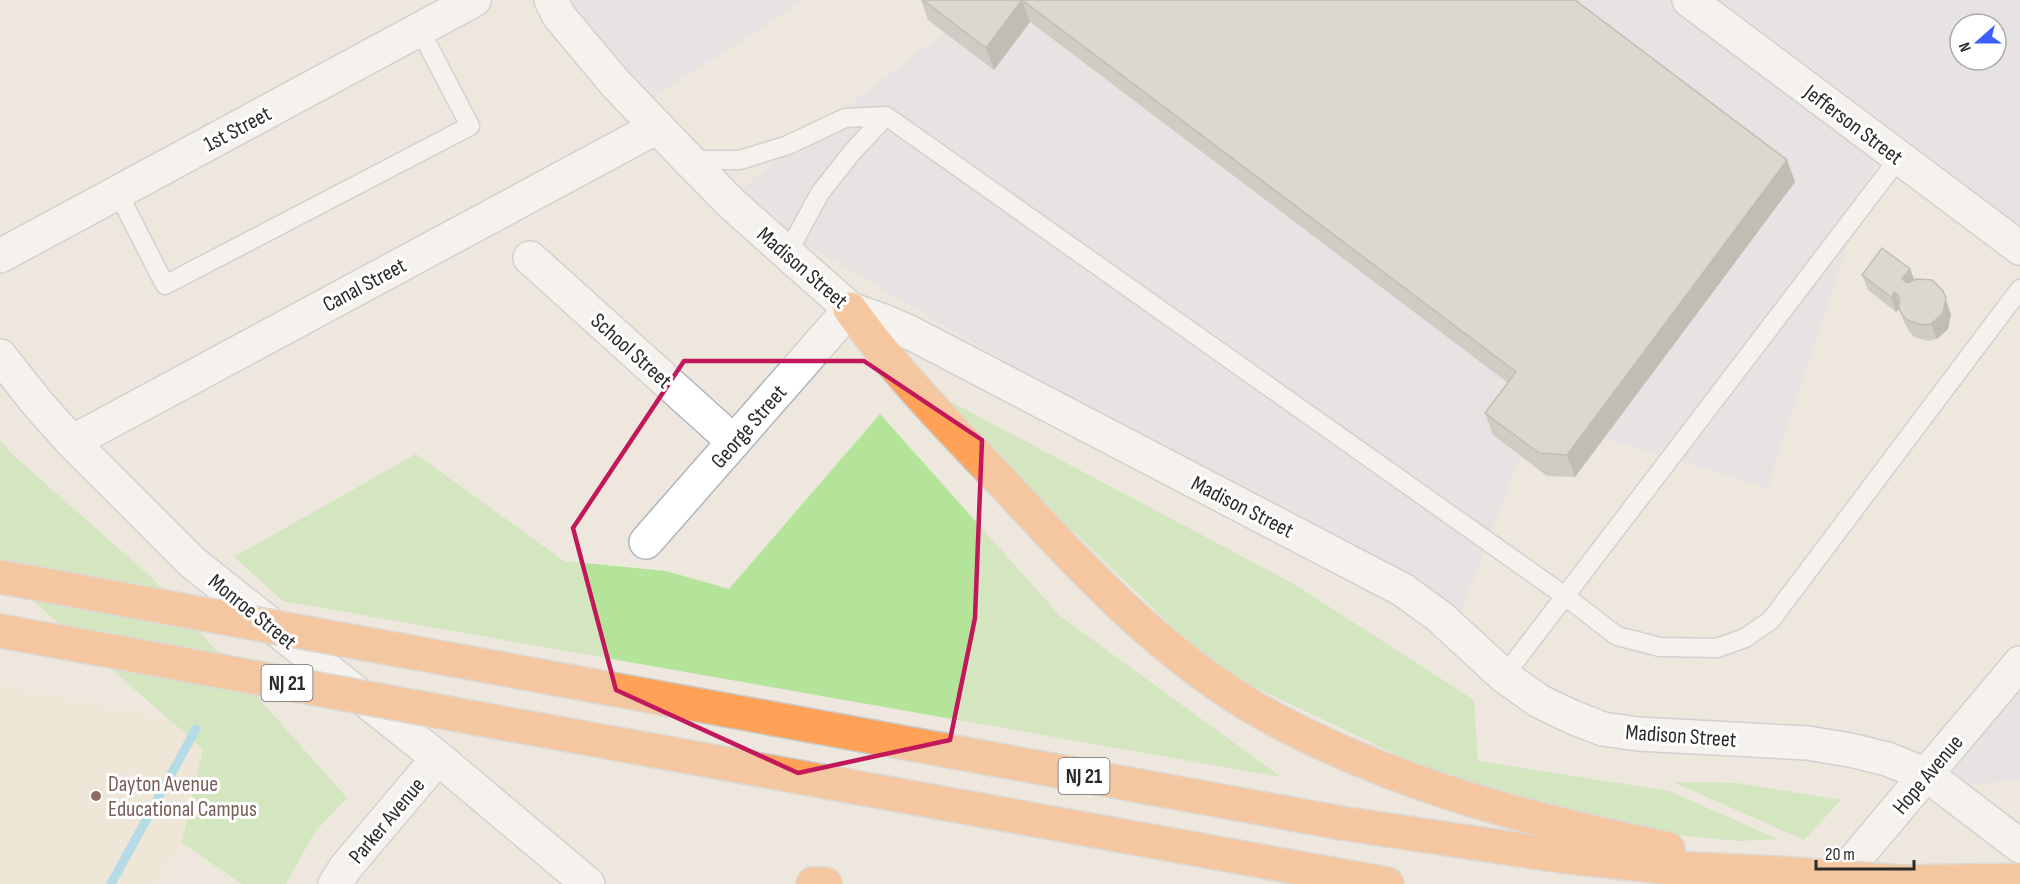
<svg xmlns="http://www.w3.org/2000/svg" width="2020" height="884" viewBox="0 0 2020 884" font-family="'Sofia Sans Condensed',sans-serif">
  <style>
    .industrial { fill: #e0dee6; fill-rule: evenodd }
    .education { fill: #efe4cd }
    .green { fill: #b3e49a }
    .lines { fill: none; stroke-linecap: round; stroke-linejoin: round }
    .stream { stroke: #70cdf0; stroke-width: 9 }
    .service-casing { stroke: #b1b4bf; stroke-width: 21 }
    .minor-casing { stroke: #b1b4bf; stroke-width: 36 }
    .tertiary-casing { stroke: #b1b4bf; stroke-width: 36 }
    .secondary-casing { stroke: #b1b4bf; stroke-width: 36 }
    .motorway-casing { stroke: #c8c8c8; stroke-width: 36 }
    .service { stroke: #fff; stroke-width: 18 }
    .minor { stroke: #fff; stroke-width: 33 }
    .tertiary { stroke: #fff; stroke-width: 33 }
    .secondary { stroke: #fff; stroke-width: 33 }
    .motorway { stroke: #ffa157; stroke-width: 33 }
    .motorway-bridge-casing { stroke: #c8c8c8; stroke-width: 36; stroke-linecap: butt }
    .motorway-bridge { stroke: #ffa157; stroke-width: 33 }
    .wall { fill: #ada9a2 }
    .shaded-wall { fill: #8d8a84 }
    .building { fill: #c9c5bc; stroke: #8d8a84; stroke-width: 1.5 }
    .marked { fill: none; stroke: #c2185b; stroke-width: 4.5; stroke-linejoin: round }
    .education-dot { fill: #8d6e63; stroke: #fff; stroke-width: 2 }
    .labels { text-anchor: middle; stroke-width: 6; stroke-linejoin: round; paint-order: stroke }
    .shield { fill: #fff; stroke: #6b6b6b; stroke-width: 1.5 }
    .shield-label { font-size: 21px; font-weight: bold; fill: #2b2b2b }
    .street-label { font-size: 22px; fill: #2b2b2b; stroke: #fff }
    .education-label { font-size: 22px; fill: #785e54; stroke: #fff; text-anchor: start }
  </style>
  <rect width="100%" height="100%" fill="#ede7de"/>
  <path class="industrial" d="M554 0H805L639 107Z
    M987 0H2020V241L1882 139 1768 488 1535 418 1455 628 728 198ZM1960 24H1996V60H1960Z
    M2020 651V781L1904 789Z"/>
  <path class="education" d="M0 685 166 717 203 750 182 843 156 884H0Z"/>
  <path class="green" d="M925 388 1292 583 1474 700 1478 761 1669 791 1778 839 1738 841 1614 829 1479 794 1215 668Z
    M880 414 1060 616 1281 777 283 601 234 557 416 454 564 561 666 571 729 589Z
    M0 440 13 455 152 578 347 798 314 833 286 884H242L182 843 203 749 0 572Z
    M1673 782 1737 783 1841 800 1804 840Z"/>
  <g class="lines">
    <path class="stream" d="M111 884 196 729"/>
    <g class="service-casing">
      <path id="service" d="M690 160H740L788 145 845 118 886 116 1565 596 1617 636 1660 647 1717 648 1745 638 1771 620 2020 289
        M118 193 165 285 470 126 420 30
        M787 254 820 193 853 151 886 116
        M1504 676 1899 158"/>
    </g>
    <g class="minor-casing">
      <path id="minor" d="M530 258 734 442
        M72 442 657 127
        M646 542 850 309"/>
    </g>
    <g class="tertiary-casing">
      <path id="tertiary" d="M1689 0 2020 248
        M850 309 881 320 911 333 1403 590 1440 617 1504 676 1539 701 1572 717 1603 729 1638 734 1808 743 1850 750 1887 759 1927 775 2020 846
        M335 884 346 867 438 758
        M1834 884 2020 663"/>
    </g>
    <g class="secondary-casing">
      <path id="secondary" d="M551 0 559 16 615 83 689 160 732 204 850 309
        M0 256 474 0
        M0 356 38 404 72 442 192 562 438 758 588 884"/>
    </g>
    <g class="motorway-casing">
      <path id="motorway" d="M850 309C863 327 876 345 891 361 926 404 966 444 1004 484 1085 572 1165 659 1270 717 1398 786 1527 819 1668 849
        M0 577 23 581
        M0 631 100 649
        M394 649 1341 823 1561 856 1671 868 1778 873
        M475 718 1387 884
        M1903 882 2020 880
        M813 884H825"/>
    </g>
    <use href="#service" class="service"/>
    <use href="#minor" class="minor"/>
    <use href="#tertiary" class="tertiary"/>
    <use href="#secondary" class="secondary"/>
    <use href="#motorway" class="motorway"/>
    <g class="motorway-bridge-casing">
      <path id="motorway-bridge" d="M23 581 394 649
        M100 649 475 718
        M1778 873 1903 882"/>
    </g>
    <use href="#motorway-bridge" class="motorway-bridge"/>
  </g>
  <path class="wall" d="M921 0H1575L1787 160 1795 182 1575 477 1547 476 1493 435 1485 413 1508 383 1030 22 994 70 928 20Z
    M1910 269 1914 280 1951 314 1948 329 1937 339 1929 341 1914 337 1909 331 1905 324 1899 309 1896 312 1868 290 1862 275Z"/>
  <path class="shaded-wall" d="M1022 0 1030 22 994 70 986 48Z
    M1787 160 1795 182 1575 477 1567 455Z
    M1910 269 1916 284 1908 295 1902 279Z
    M1943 291 1951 314 1948 329 1937 339 1931 324Z
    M1895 292 1900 307 1896 312 1891 297Z"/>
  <path class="building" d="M923 0H1022L986 48Z
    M1022 0H1575L1787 160 1567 455 1539 453 1485 413 1516 372Z
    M1882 248 1910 269 1902 279 1907 283 1917 279 1932 280 1943 291 1946 298 1943 313 1931 324 1923 325 1909 321 1903 316 1899 309V296L1895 292 1891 297 1862 275Z"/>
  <path d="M0 0H2020V884H0ZM684 361H864L982 440 975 618 950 740 798 773 616 690 573 528Z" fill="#ede7de" fill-opacity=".55" fill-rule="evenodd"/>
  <path class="marked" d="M684 361H864L982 440 975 618 950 740 798 773 616 690 573 528Z"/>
  <circle class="education-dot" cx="96" cy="796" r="6"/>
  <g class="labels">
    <g class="shield">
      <rect x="261.5" y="665" width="51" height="36" rx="4.5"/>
      <rect x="1058.5" y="758" width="51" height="36" rx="4.5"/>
    </g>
    <g class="shield-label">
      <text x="287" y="690">NJ 21</text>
      <text x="1084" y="783">NJ 21</text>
    </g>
    <g class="street-label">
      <text transform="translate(1854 124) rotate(37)" y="8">Jefferson Street</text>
      <text transform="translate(237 128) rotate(-28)" y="8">1st Street</text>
      <text transform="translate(803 267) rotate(41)" y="8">Madison Street</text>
      <text transform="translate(364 284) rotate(-28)" y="8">Canal Street</text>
      <text transform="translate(632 350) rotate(42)" y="8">School Street</text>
      <text transform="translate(748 426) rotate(-49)" y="8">George Street</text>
      <text transform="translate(1243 506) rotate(27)" y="8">Madison Street</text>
      <text transform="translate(253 611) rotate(39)" y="8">Monroe Street</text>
      <text transform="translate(1681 735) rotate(4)" y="8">Madison Street</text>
      <text transform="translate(1927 774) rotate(-50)" y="8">Hope Avenue</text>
      <text transform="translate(386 820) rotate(-50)" y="8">Parker Avenue</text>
    </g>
    <g class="education-label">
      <text x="108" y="791">Dayton Avenue<tspan x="108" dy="25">Educational Campus</tspan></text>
    </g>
  </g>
  <g transform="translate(1978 42) rotate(249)"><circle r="28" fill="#ffffff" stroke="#aaaaaa" stroke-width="1.5"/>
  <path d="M0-4.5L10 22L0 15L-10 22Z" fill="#3d5ffb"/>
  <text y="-9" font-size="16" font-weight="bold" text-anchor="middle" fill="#2b2b2b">N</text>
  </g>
  <path d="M1816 860v9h98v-9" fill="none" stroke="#2b2b2b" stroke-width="3"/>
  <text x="1825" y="860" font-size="18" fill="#2b2b2b" stroke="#ffffff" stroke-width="4.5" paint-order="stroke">20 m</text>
</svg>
